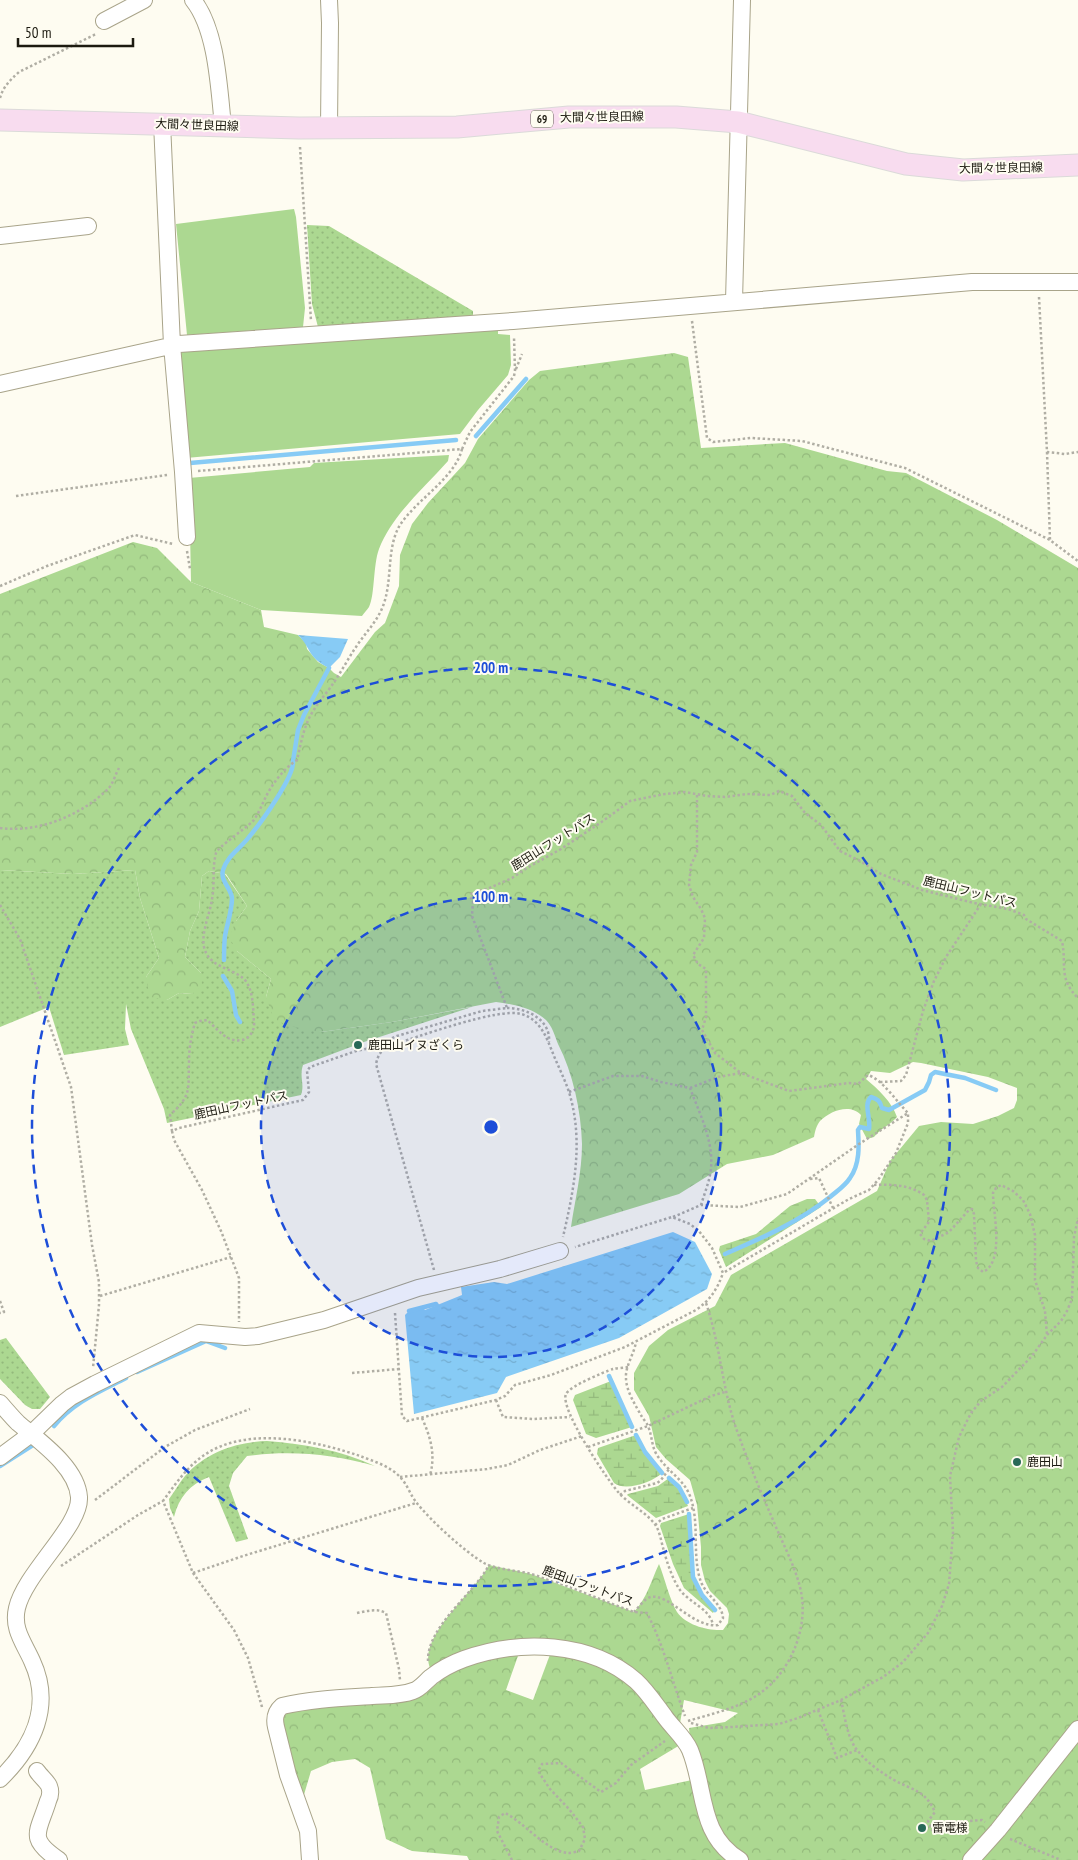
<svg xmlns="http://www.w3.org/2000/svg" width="1078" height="1860" viewBox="0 0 1078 1860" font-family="'PT Sans Narrow','Noto Sans JP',sans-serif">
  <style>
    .grass { fill: url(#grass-dots) }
    .forest { fill: url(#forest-crowns) }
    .wetland { fill: url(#wetland-marsh) }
    .garden { fill: #acd891 }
    .water { fill: url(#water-ripples) }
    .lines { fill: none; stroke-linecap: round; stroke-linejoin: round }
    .stream { stroke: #87cbf5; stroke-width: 4.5 }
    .minor-casing { stroke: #a9a48a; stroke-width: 18 }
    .major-casing { stroke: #dbdad9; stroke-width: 23 }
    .path { stroke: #b0aea4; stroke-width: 2.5; stroke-dasharray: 2.5 2.5; stroke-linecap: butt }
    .minor { stroke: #fff; stroke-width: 16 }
    .major { stroke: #f8dcef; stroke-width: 21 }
    .ring { fill: none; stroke: #1d4ed8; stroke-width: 2.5; stroke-dasharray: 9 6 }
    .poi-dot { fill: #286957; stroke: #fefcf1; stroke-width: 2 }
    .labels { text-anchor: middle; stroke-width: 4; stroke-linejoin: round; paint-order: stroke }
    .shield { fill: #fefcf1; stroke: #605e54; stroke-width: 1 }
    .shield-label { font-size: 11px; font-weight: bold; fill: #1c1a10 }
    .street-label { font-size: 12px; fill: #1c1a10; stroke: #fefcf1 }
    .poi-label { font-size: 12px; fill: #1c1a10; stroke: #fefcf1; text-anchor: start }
    .centre { fill: #1d4ed8; stroke: #fefcf1; stroke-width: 2.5 }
    .ring-label { font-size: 15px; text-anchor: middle; font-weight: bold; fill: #1d4ed8; stroke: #fefcf1; stroke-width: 4; stroke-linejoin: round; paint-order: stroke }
  </style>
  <defs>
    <pattern id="grass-dots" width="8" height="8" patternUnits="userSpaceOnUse" patternTransform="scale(1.25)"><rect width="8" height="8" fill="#acd891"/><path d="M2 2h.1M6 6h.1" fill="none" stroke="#93b97c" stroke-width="1.8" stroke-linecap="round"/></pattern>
    <pattern id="forest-crowns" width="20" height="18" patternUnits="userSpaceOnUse" patternTransform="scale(1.25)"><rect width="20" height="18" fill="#acd891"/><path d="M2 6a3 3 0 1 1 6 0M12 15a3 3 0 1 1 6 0" fill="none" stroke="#93b97c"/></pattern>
    <pattern id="wetland-marsh" width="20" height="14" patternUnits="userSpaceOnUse" patternTransform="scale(1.25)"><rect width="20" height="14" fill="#acd891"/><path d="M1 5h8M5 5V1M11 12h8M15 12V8" fill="none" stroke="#93b97c"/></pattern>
    <pattern id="water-ripples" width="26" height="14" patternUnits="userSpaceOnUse" patternTransform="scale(1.25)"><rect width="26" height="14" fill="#87cbf5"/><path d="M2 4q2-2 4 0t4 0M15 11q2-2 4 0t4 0" fill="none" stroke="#74aed1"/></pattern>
  </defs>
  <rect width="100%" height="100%" fill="#fefcf1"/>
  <path class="grass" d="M307 225 329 226 473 311V320L318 327 312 304Z
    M0 870 73 874 135 870 140 898 159 958 146 977 167 1000 179 993 192 994 201 973 185 957 190 931 199 911 202 876 209 871 225 874 247 906 236 921 237 951 271 979 266 997 321 1032 392 1022 472 1007 364 1042 303 1065C299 1077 305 1084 301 1095L167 1123 164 1109 131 1029 126 1004 125 1029 129 1045 64 1055 49 1007 0 1027Z
    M6 1338 50 1397 40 1409H32L25 1405 0 1379V1340Z
    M267 1441C305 1444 340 1450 375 1466 332 1454 291 1450 247 1456L233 1473 229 1486 248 1539 236 1542 209 1477C190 1484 179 1497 174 1517L170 1508 169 1499C175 1491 179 1483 185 1476 206 1452 237 1442 267 1441Z"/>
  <path class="forest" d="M674 353 688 357 701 448 785 443 887 471 906 473 997 520 1078 568V1860H469L467 1856 412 1851 386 1839 370 1768 355 1759 332 1762 311 1771 303 1798 292 1773 280 1723 281 1717 290 1711 312 1705H356L395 1700 426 1693 448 1674 462 1665 481 1659 519 1653 506 1690 533 1700 551 1652C578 1654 611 1665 632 1685 650 1702 665 1725 680 1745L640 1769 645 1790 692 1780 699 1769C697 1757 689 1738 689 1728L725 1722 738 1713 684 1700 680 1723 677 1726 638 1677 609 1658 567 1644 550 1641 509 1644 459 1656 438 1667 430 1668C417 1636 475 1592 489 1565L531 1574 634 1612C647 1598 651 1581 659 1564 664 1576 670 1601 677 1612 686 1625 708 1631 723 1630L728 1623 729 1614 727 1608 710 1591 705 1581 701 1565V1547L697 1505 690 1480 666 1459 656 1447 649 1416 634 1390V1373L649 1346 668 1330 715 1306 731 1275 877 1191 890 1161 919 1126 941 1122 973 1124 998 1116 1014 1108 1017 1100V1088L988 1077 921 1063 913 1062 890 1073 871 1071 866 1079C878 1089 892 1102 897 1117 890 1125 881 1128 874 1137L867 1139 859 1124 861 1115C850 1103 830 1111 820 1121 816 1126 815 1132 814 1137L773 1155 727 1164 679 1194 571 1227C575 1200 582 1172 582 1144 581 1111 573 1073 558 1044 555 1036 552 1026 546 1020 533 1008 513 1004 496 1002L392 1022 321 1032 289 1026 274 1019 266 997 271 979 237 951 229 937 236 921 247 906 226 874 209 871 202 876 199 911 190 931 185 957 201 973 202 986 192 994 179 993 167 1000 150 997 146 977 159 958 140 898 135 870 73 874 0 870V594L133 542 157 548 191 582 261 610 264 627 298 635 306 643 307 649 318 662 329 668 334 673 341 677 375 632 385 623 399 586 400 555 412 524 428 503 465 463 478 439 529 380 540 371Z"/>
  <path class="wetland" d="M807 1199H815L821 1207 726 1267 719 1250 720 1246 756 1234 790 1206Z
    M611 1381 632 1427 596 1438 586 1434 573 1400 575 1395Z
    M636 1435 645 1452 662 1473C653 1482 625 1492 614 1483L597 1454 598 1448Z
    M669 1478 679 1487 688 1506 656 1518 627 1495 628 1494 658 1486Z
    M689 1514 693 1577 702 1595 715 1610 713 1613 684 1588 673 1564 660 1526 661 1523Z"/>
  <path class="garden" d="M294 209 296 217 305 308 303 327 187 335 176 224Z
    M498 327V334L510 335 511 365 508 375 478 410 460 434 186 458 178 354 182 349Z
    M449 455 448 461C424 488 392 515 379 549 373 565 375 595 369 607 367 610 364 613 362 616L261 610 191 582 189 478 310 467 314 463Z"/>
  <path class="water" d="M298 635 348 639 340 657 329 668C307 657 312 649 298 635Z
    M673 1232 695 1242 712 1274 707 1289 619 1338 506 1377 497 1393 414 1414 405 1315 409 1311 423 1308 425 1310 462 1295 461 1287 494 1282 507 1284Z"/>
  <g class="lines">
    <path class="stream" d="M476 436 526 379
      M190 463 456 440
      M224 960C224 952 224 944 225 936 227 924 232 911 232 898 231 888 220 881 223 870 227 856 241 848 249 837 260 824 295 776 293 761L298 730 304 715 329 668
      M223 976 232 991 236 1015 240 1022
      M725 1254C762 1238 799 1222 830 1197 837 1191 845 1186 850 1178 860 1164 859 1146 858 1130L860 1127 869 1129C871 1118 863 1104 871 1097 878 1099 880 1101 882 1108L889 1110 925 1090 929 1082 931 1075 935 1072 965 1078 996 1090
      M409 1311 436 1304 439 1309
      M137 1372 206 1341 225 1348
      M609 1376 632 1427
      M54 1426C74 1402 99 1392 126 1378
      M636 1435 645 1452 662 1473
      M0 1466 33 1445
      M669 1478 679 1487 687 1502
      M689 1514 693 1577 702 1595 715 1610"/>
    <g class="minor-casing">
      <path id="minor" d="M193 0C217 30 219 89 223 126
        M329 0 330 23 329 128
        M104 21 144 0
        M162 123 172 345 183 472 187 537
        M0 236 88 226
        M734 301 742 0
        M0 384 179 344 513 321 972 282H1078
        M0 1403C6 1410 12 1417 18 1423 39 1441 77 1467 79 1497 81 1526 25 1573 17 1608 12 1629 24 1643 32 1661 53 1706 33 1747 0 1779
        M0 1457 31 1434 62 1404 71 1397 95 1384 199 1333 245 1337 258 1336 324 1320 418 1288 500 1269 560 1251
        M37 1771C40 1776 47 1781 49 1786 51 1791 50 1797 48 1801 38 1833 27 1838 59 1860
        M310 1860 308 1831 288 1775 276 1727C274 1718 275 1712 282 1706 312 1699 341 1698 372 1696 385 1695 400 1696 413 1691 420 1689 425 1682 431 1677 440 1670 453 1663 464 1659 520 1639 590 1641 636 1681 647 1691 656 1705 665 1717 672 1727 685 1738 690 1750 706 1789 698 1835 740 1860
        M971 1860 998 1830 1078 1729"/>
    </g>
    <g class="major-casing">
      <path id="major" d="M0 120 299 128 457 127 569 117H676L738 122 906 164 963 170 1078 165"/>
    </g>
    <path class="path" d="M0 98C3 87 10 80 19 72L96 34
      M300 147 311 321
      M1039 297 1047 452 1065 454 1078 452
      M692 321 707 438 713 442 751 438 802 441 905 468 1050 540
      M516 369 522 354
      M462 449C455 478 417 499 400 525 386 548 393 580 383 606 377 622 365 633 356 647 349 657 343 669 336 679 327 694 313 707 307 723 302 735 300 748 297 760 285 768 276 779 269 791 263 801 260 812 253 821 245 829 218 847 216 853 212 868 215 884 212 899 210 914 201 932 204 947 209 968 231 967 244 979 254 989 253 1011 254 1023 255 1030 249 1039 242 1040 226 1043 218 1029 207 1020L200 1021 195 1023C191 1036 189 1049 189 1062 188 1090 192 1095 170 1115L172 1131 179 1128 303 1100 309 1092 307 1071 310 1067 356 1051 370 1048 397 1036 482 1011 507 1008 472 916 473 901 470 896 473 892 487 889 512 878 527 868 561 849 603 821 630 801 665 794 685 792 707 796 725 797 747 794 770 795 779 791 792 796 805 813 821 825 840 851 860 861 881 874 922 890 974 903 1008 909 1024 915 1026 919 1062 941C1067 966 1058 978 1078 998
      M1047 452 1050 540 1078 561
      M198 471 462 449 470 432 514 376 515 371 514 337
      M16 496 167 475
      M187 551 190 569
      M0 586 47 566 135 535 173 544
      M697 795V852L691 865 689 885 693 897 701 909 705 918 704 938 693 955 698 964 706 969V1017L702 1030 715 1053 741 1073
      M0 828C38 833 80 816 108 789 113 784 115 775 119 768
      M0 905 20 939 71 1087 92 1245 99 1282V1305L93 1368
      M507 1008C527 1008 551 1020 549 1042
      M880 1082 901 1081 906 1075 923 1011 934 981 946 957 981 904
      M690 1088 718 1077 741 1073 789 1091 849 1083 858 1084 868 1075C882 1079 897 1102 908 1113V1123L896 1153 878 1180 869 1190 849 1199 723 1273
      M569 1092 613 1076H642L661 1082 690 1088C700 1115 716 1145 710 1175 708 1185 704 1195 701 1205
      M172 1131 174 1140 202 1190 221 1231 239 1278V1322
      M810 1179 819 1178 833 1208
      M874 1185C891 1184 910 1185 924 1195L927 1200 929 1222 920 1234 924 1239 931 1241 949 1232 969 1210 972 1209 974 1214 976 1261 978 1268 983 1272C1005 1262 993 1213 993 1193L996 1188 1001 1185 1013 1191 1023 1200 1030 1214 1035 1235V1280L1045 1311 1047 1335
      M673 1217 701 1205 740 1207 787 1194 859 1144 908 1113
      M434 1270 376 1064C378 1055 381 1050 389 1046 415 1038 499 1007 521 1014 541 1019 547 1039 554 1056 559 1068 565 1080 569 1092 584 1141 574 1189 563 1237
      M100 1296 231 1257
      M0 1301 4 1312 0 1313
      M395 1313 402 1416 407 1421 496 1400 505 1396 515 1385 551 1375 625 1347 696 1310C710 1300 717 1290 723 1273L712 1248 699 1231 690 1224 672 1217 575 1247
      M628 1367C623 1368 617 1368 613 1369 604 1372 570 1386 566 1394 559 1408 608 1481 619 1493 629 1504 644 1511 654 1523 660 1530 661 1542 664 1551 667 1563 673 1580 680 1590 690 1603 710 1609 713 1625
      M352 1373 399 1369
      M496 1400 503 1417 533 1419 570 1417
      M422 1418C430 1436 436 1454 430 1475
      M588 1447 648 1426 711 1396 725 1392
      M400 1477 487 1469 508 1465 540 1450 582 1436
      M620 1495 625 1491 657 1483 661 1480 669 1469
      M95 1500 165 1447 195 1430 250 1409
      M655 1525 662 1519 693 1508
      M61 1566 138 1515 163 1501
      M193 1573 243 1556 416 1503
      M634 1612C639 1607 645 1598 651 1597 668 1593 695 1629 718 1625L723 1618C722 1603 704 1594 700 1579 692 1553 700 1523 690 1496 684 1480 669 1472 659 1458 651 1448 653 1438 648 1426 647 1423 644 1420 642 1417 636 1406 626 1391 626 1378 625 1367 634 1354 636 1342
      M357 1613C367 1611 377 1608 386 1613L399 1669 400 1680
      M428 1661C427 1626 474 1594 489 1565
      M841 1700C845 1716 847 1739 858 1751 867 1763 882 1773 894 1780 914 1791 925 1790 935 1812L928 1821 932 1830 958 1822 982 1820 985 1822
      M262 1707 248 1658 234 1630 193 1573 163 1501C179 1479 193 1458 219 1447 261 1429 319 1442 360 1456 373 1461 390 1466 400 1477 407 1484 410 1494 416 1502 430 1520 465 1552 484 1563 498 1570 516 1570 531 1574 566 1584 600 1600 634 1612L647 1613C664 1646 672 1681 685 1716
      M818 1710 837 1758 857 1750
      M688 1721C711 1714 739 1708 759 1694 791 1672 810 1626 800 1587 794 1564 782 1542 773 1520 760 1490 747 1459 736 1428 722 1387 720 1344 706 1303
      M691 1723 709 1728 731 1727 779 1724 798 1718 841 1700 883 1677 903 1662 928 1633 942 1606 949 1584 953 1532 950 1476 959 1437 971 1413 981 1401 1002 1387 1032 1356 1047 1335 1061 1321 1067 1311 1072 1299 1074 1237 1078 1218
      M1010 1839 1061 1860
      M512 1860 497 1831 499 1817 505 1813C525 1823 546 1851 568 1853 571 1853 576 1852 579 1851L585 1839 583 1827 569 1809 550 1789 538 1771 542 1764 561 1763 601 1792 616 1783 631 1765 665 1741"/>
    <use href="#minor" class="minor"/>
    <use href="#major" class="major"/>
  </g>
  <circle cx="491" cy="1127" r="230" fill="#1d4ed8" fill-opacity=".12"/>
  <g class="ring">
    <circle cx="491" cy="1127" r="230"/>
    <circle cx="491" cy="1127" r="459"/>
  </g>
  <g class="poi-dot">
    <circle cx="358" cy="1045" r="5"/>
    <circle cx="1017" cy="1462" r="5"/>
    <circle cx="922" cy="1828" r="5"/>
  </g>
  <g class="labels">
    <rect class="shield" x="531" y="110.5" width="22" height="17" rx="4"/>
    <g class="shield-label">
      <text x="542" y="123">69</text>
    </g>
    <g class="street-label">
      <text transform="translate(602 117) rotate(-1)" y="4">大間々世良田線</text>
      <text transform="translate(197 125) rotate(2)" y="4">大間々世良田線</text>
      <text transform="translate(1001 168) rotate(-1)" y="4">大間々世良田線</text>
      <text transform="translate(553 842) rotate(-32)" y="4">鹿田山フットパス</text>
      <text transform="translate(970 892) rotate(14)" y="4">鹿田山フットパス</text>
      <text transform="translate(241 1105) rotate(-12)" y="4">鹿田山フットパス</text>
      <text transform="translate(588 1586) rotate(20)" y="4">鹿田山フットパス</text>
    </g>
    <g class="poi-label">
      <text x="368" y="1049">鹿田山イヌざくら</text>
      <text x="1027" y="1466">鹿田山</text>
      <text x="932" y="1832">雷電様</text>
    </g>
  </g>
  <circle cx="491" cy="1127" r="8" class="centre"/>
  <g class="ring-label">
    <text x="491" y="673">200 m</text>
    <text x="491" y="902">100 m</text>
  </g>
  <path d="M18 38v8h115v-8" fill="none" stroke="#1c1a10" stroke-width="2.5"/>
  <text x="25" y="38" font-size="15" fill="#1c1a10" stroke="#fefcf1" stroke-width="4" paint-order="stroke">50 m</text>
</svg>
